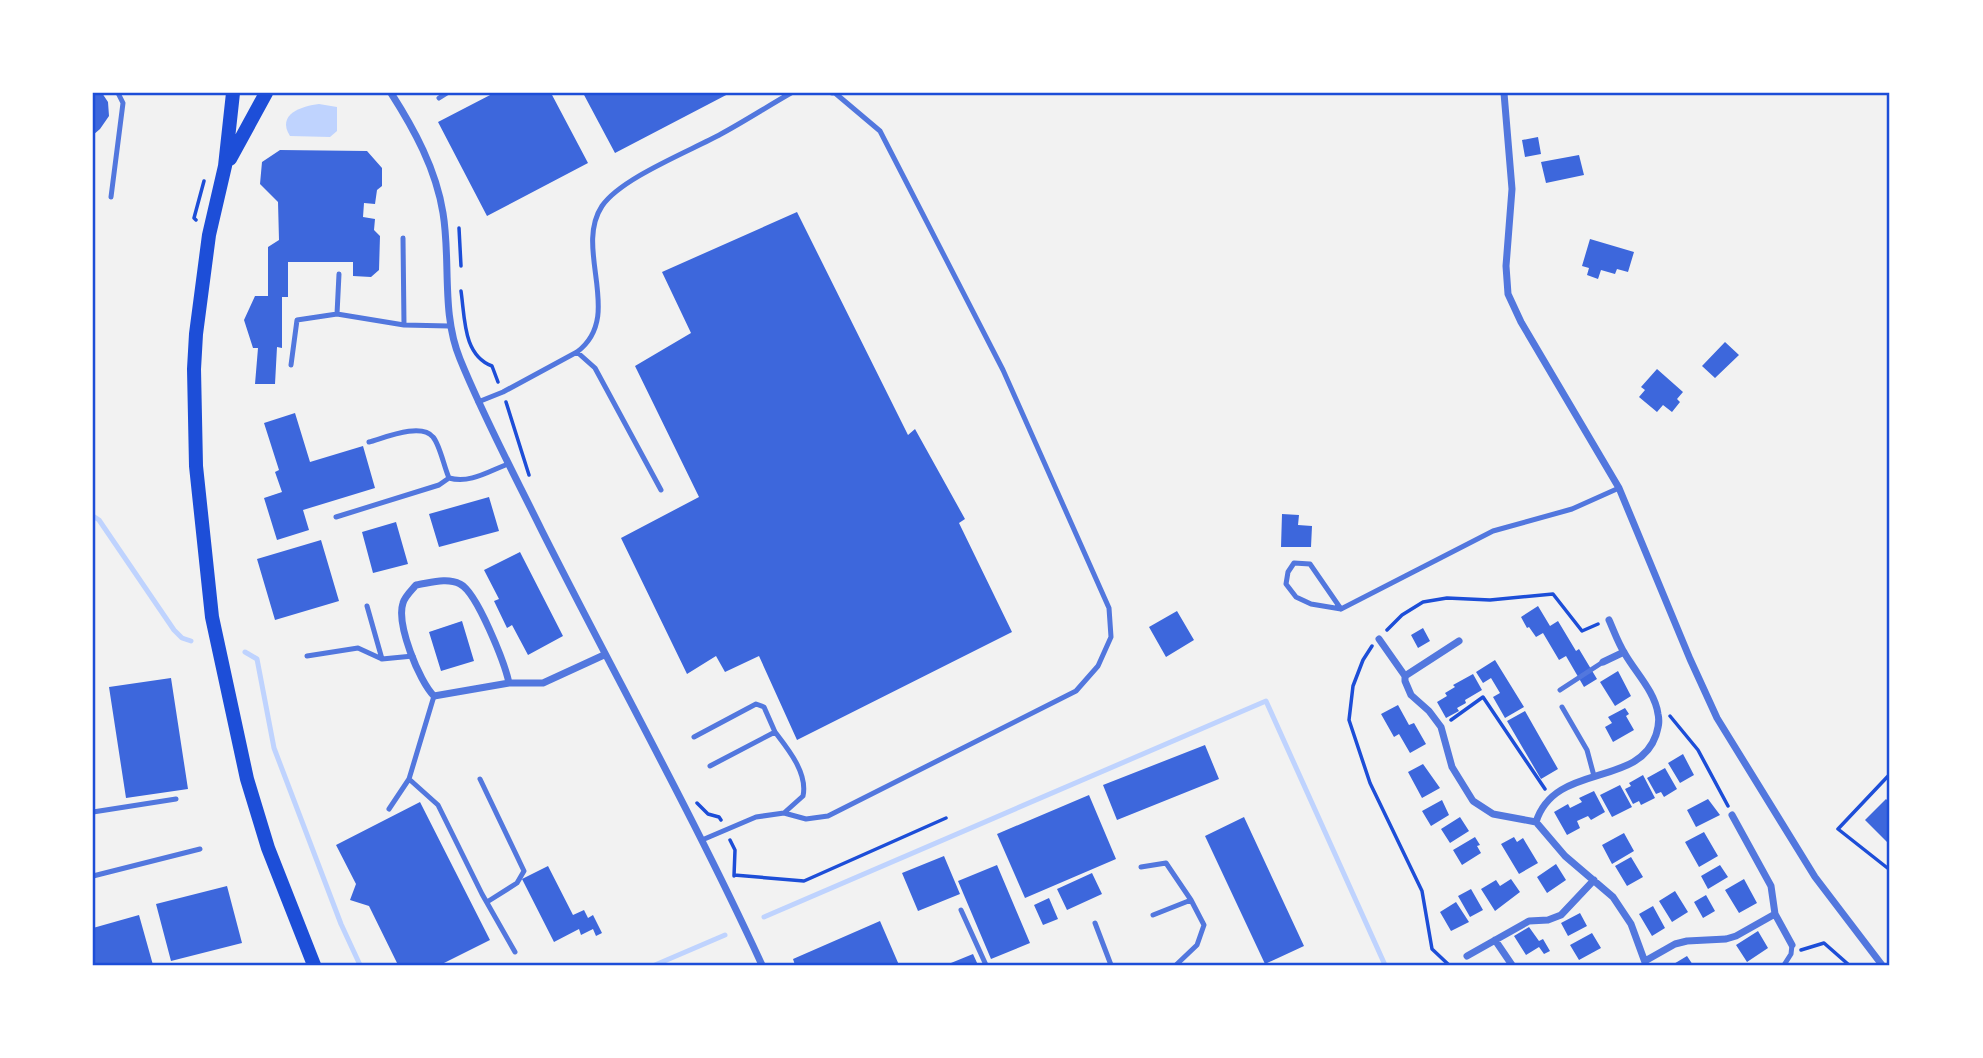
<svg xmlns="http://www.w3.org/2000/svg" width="1983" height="1058" viewBox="0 0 1983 1058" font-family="Jost,sans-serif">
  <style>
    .water { fill: #bfd3fe }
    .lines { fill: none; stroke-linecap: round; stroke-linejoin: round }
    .stream { stroke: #bfd3fe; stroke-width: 5 }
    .building { fill: #3d67dc }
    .path { stroke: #1d4ed8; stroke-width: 3.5 }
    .service { stroke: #5277de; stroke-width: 5 }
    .minor { stroke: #5277de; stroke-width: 7 }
    .secondary { stroke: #1d4ed8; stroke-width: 14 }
    .neatline { fill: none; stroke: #1d4ed8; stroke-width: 2.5 }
  </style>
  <rect width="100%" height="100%" fill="#f2f2f2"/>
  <path class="water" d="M319 104 337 107V131L330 137 290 136C276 114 302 106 319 104Z"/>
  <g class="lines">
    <path class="stream" d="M93 516 99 520 174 630 182 638 191 641
      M245 652 257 659 274 748 341 924 360 965
      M764 917 1266 701 1385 965
      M655 965 725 935"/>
  </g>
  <path class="building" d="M93 93H102L108 102 109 116 100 129 93 135Z
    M494 93H551L588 163 487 216 438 122Z
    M583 93H730L615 153Z
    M1538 137 1541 154 1525 157 1522 140Z
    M280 150 367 151 382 168V186L377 190 375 204 364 203 363 217 375 219 374 230 380 236 379 270 371 277 353 276V262H288V297H282V348L277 347 275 384H255L258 348H253L244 320 255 296H268V247L279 240 278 202 260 184 262 162Z
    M1579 155 1584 175 1546 183 1541 162Z
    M797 212 908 435 915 429 965 519 959 523 1012 632 797 740 759 656 725 672 716 656 687 674 621 538 699 497 635 366 691 333 662 272Z
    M1590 239 1634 252 1628 272 1617 269 1615 274 1601 270 1598 279 1587 275 1589 268 1582 266Z
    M1725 342 1739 355 1715 378 1702 366Z
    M1657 369 1683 392 1677 399 1680 402 1672 412 1663 405 1657 412 1639 397 1645 390 1641 387Z
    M295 413 310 462 363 446 375 488 303 510 309 530 277 540 264 498 282 492 275 472 279 470 264 423Z
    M489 497 499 531 439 547 429 514Z
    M1282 514 1299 515 1298 525 1312 526 1311 547H1281Z
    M396 522 408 564 373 573 362 532Z
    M321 540 339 601 275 620 257 559Z
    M520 552 563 636 528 655 512 625 507 628 494 601 499 599 484 570Z
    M1538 606 1550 626 1558 621 1576 651 1579 649 1597 679 1584 687 1566 656 1559 660 1543 633 1536 637 1529 627 1527 628 1521 617Z
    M1177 611 1194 640 1166 657 1149 627Z
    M462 621 474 661 441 671 429 632Z
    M1423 628 1430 641 1418 648 1411 635Z
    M1495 660 1524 707 1505 718 1493 697 1500 693 1491 678 1483 683 1476 672Z
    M1618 671 1631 696 1615 706 1600 682Z
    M1473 674 1482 690 1465 700 1466 703 1457 708 1459 711 1446 718 1437 702 1447 696 1445 693 1455 687 1453 685Z
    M171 678 188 789 126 798 109 687Z
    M1398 705 1409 725 1414 723 1426 744 1410 753 1399 734 1394 737 1381 714Z
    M1625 708 1629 714 1626 716 1634 730 1613 742 1605 727 1612 723 1608 717Z
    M1525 711 1558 769 1541 779 1507 721Z
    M1205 745 1219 779 1117 820 1103 785Z
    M1683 754 1694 775 1680 783 1668 763Z
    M1423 764 1440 788 1422 798 1408 772Z
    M1665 768 1677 789 1664 797 1661 792 1656 794 1647 778Z
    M1643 775 1655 798 1641 805 1639 801 1633 804 1625 789 1631 786 1629 783Z
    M1620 785 1632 807 1612 817 1600 795Z
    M1594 791 1605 812 1591 820 1588 816 1577 821 1580 828 1567 835 1554 812 1568 804 1570 808 1582 802 1579 798Z
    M1089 795 1116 859 1025 898 997 834Z
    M1708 799 1720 815 1696 827 1687 810Z
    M1886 799 1890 803 1888 816 1890 845 1865 820Z
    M1442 800 1449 815 1431 826 1422 811Z
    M420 802 490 940 440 965H398L369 906 350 900 356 884 336 845Z
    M1244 817 1304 946 1265 964 1205 836Z
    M1460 817 1469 831 1450 843 1441 829Z
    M1704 832 1718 856 1699 867 1685 842Z
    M1624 833 1634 851 1612 864 1602 845Z
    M1475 837 1480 845 1477 846 1481 853 1462 865 1453 850Z
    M1514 837 1517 842 1523 838 1538 863 1519 874 1501 844Z
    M944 856 960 894 918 911 902 873Z
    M1631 857 1643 877 1627 886 1615 866Z
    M1556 864 1566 880 1547 893 1537 877Z
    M997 865 1030 943 991 959 958 881Z
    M1720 865 1728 877 1708 889 1701 876Z
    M548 866 573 915 584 910 588 918 593 915 602 933 596 936 593 929 581 935 579 929 554 942 522 879Z
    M1092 873 1102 894 1067 910 1057 889Z
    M1511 879 1520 892 1495 911 1481 889 1496 880 1500 886Z
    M1744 879 1757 903 1739 913 1725 890Z
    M227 886 242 943 171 961 156 904Z
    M1471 889 1483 910 1470 917 1458 896Z
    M1675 891 1688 912 1672 922 1659 901Z
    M1706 895 1715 911 1703 918 1694 902Z
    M1049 898 1058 919 1043 925 1034 905Z
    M1456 902 1469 922 1451 931 1440 912Z
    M1653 906 1665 928 1652 936 1639 914Z
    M1580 913 1587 926 1568 936 1561 923Z
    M139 915 153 965H93V928Z
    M880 921 899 965H795L793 959Z
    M1529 927 1539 941 1543 939 1550 951 1544 954 1539 947 1526 955 1514 936Z
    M1758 931 1768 948 1747 962 1736 945Z
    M1592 933 1601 948 1579 960 1570 945Z
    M973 954 978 965H946Z
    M1687 956 1693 965H1672Z"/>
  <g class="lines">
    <path class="path" d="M196 220 194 218 204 181
      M459 228 461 266
      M461 291C465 318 463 355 492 366L498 382
      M506 402 529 475
      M1387 630 1402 615 1423 602 1447 598 1490 600 1553 594 1582 631 1598 624
      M1372 646 1363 660 1353 686 1349 720 1370 783 1422 891 1432 949 1449 965
      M1670 716 1698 750 1728 806
      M1451 720 1483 697 1545 789
      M1890 774 1838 829 1890 870
      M697 803 708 814 719 817 721 820
      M730 840 735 850 734 876
      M734 875 804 881 946 818
      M1801 950 1824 943 1849 965"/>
    <path class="service" d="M439 98 447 93
      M111 197 123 103 118 93
      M403 238 404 325 449 326
      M339 274 337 314 404 325
      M577 352 595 368 661 490
      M291 365 297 320 337 314
      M478 402 503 392 577 352C625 316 573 250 602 206 621 178 690 151 721 134 745 121 768 106 791 93
      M369 442C384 438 421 422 433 437 440 445 444 467 449 478 470 484 489 471 508 464
      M336 517 439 485 449 478
      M367 606 382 659
      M1341 609 1310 564 1294 563 1288 572 1286 584 1296 597 1311 604 1341 609 1493 531 1572 509 1619 488
      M307 656 358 648 382 659 413 656
      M1560 690 1603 662
      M1562 707 1587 750 1594 776
      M694 737 756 704 764 707 775 732
      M710 766 775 732C788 749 808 773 803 796L784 813
      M409 779 438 805 482 894 515 952
      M480 779 524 871 517 883 487 902
      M389 809 409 779 434 696
      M93 812 176 799
      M702 840 756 817 784 813 806 819 828 816 1076 691 1098 666 1111 637 1109 608 1003 370 880 131 835 93H832
      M1141 867 1166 863 1191 900 1204 925 1197 945 1176 965
      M93 876 200 849
      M961 910 986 965
      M1153 915 1191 900
      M1095 923 1111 965
      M1784 965 1791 954 1792 945"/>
    <path class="minor" d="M391 93C414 129 436 169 443 213 451 261 441 313 460 359 484 418 514 474 542 531 615 676 694 817 762 965
      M1504 93 1512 189 1506 266 1508 294 1521 322 1619 488 1690 659 1717 718 1815 877 1882 965
      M1379 639 1405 676V681L1411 695 1429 711 1441 727 1452 767 1473 801 1493 814 1536 822 1565 856 1613 897 1631 924 1646 965
      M1603 662 1624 652
      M1405 676 1459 641
      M509 683C505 664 477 592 460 584 447 577 430 583 416 585 412 590 405 596 403 603 396 624 419 681 434 696L509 683H543L604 655
      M1536 822C1555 762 1638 788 1656 735 1658 728 1660 722 1658 714 1655 692 1636 673 1625 654 1618 643 1614 631 1609 620
      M1775 914 1792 945
      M1495 940 1512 965
      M1467 956 1529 921 1548 920 1561 915 1594 880
      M1645 961 1675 944 1687 941 1726 939 1736 936 1775 914 1771 886 1732 815"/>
    <path class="secondary" d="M233 93 225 166 209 235 196 334 194 369 196 466 212 617 247 779 268 848 314 965
      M230 159 266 93"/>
  </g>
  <rect width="1983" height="1058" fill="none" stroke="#ffffff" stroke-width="189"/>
  <rect x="94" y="94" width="1794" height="870" class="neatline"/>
</svg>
